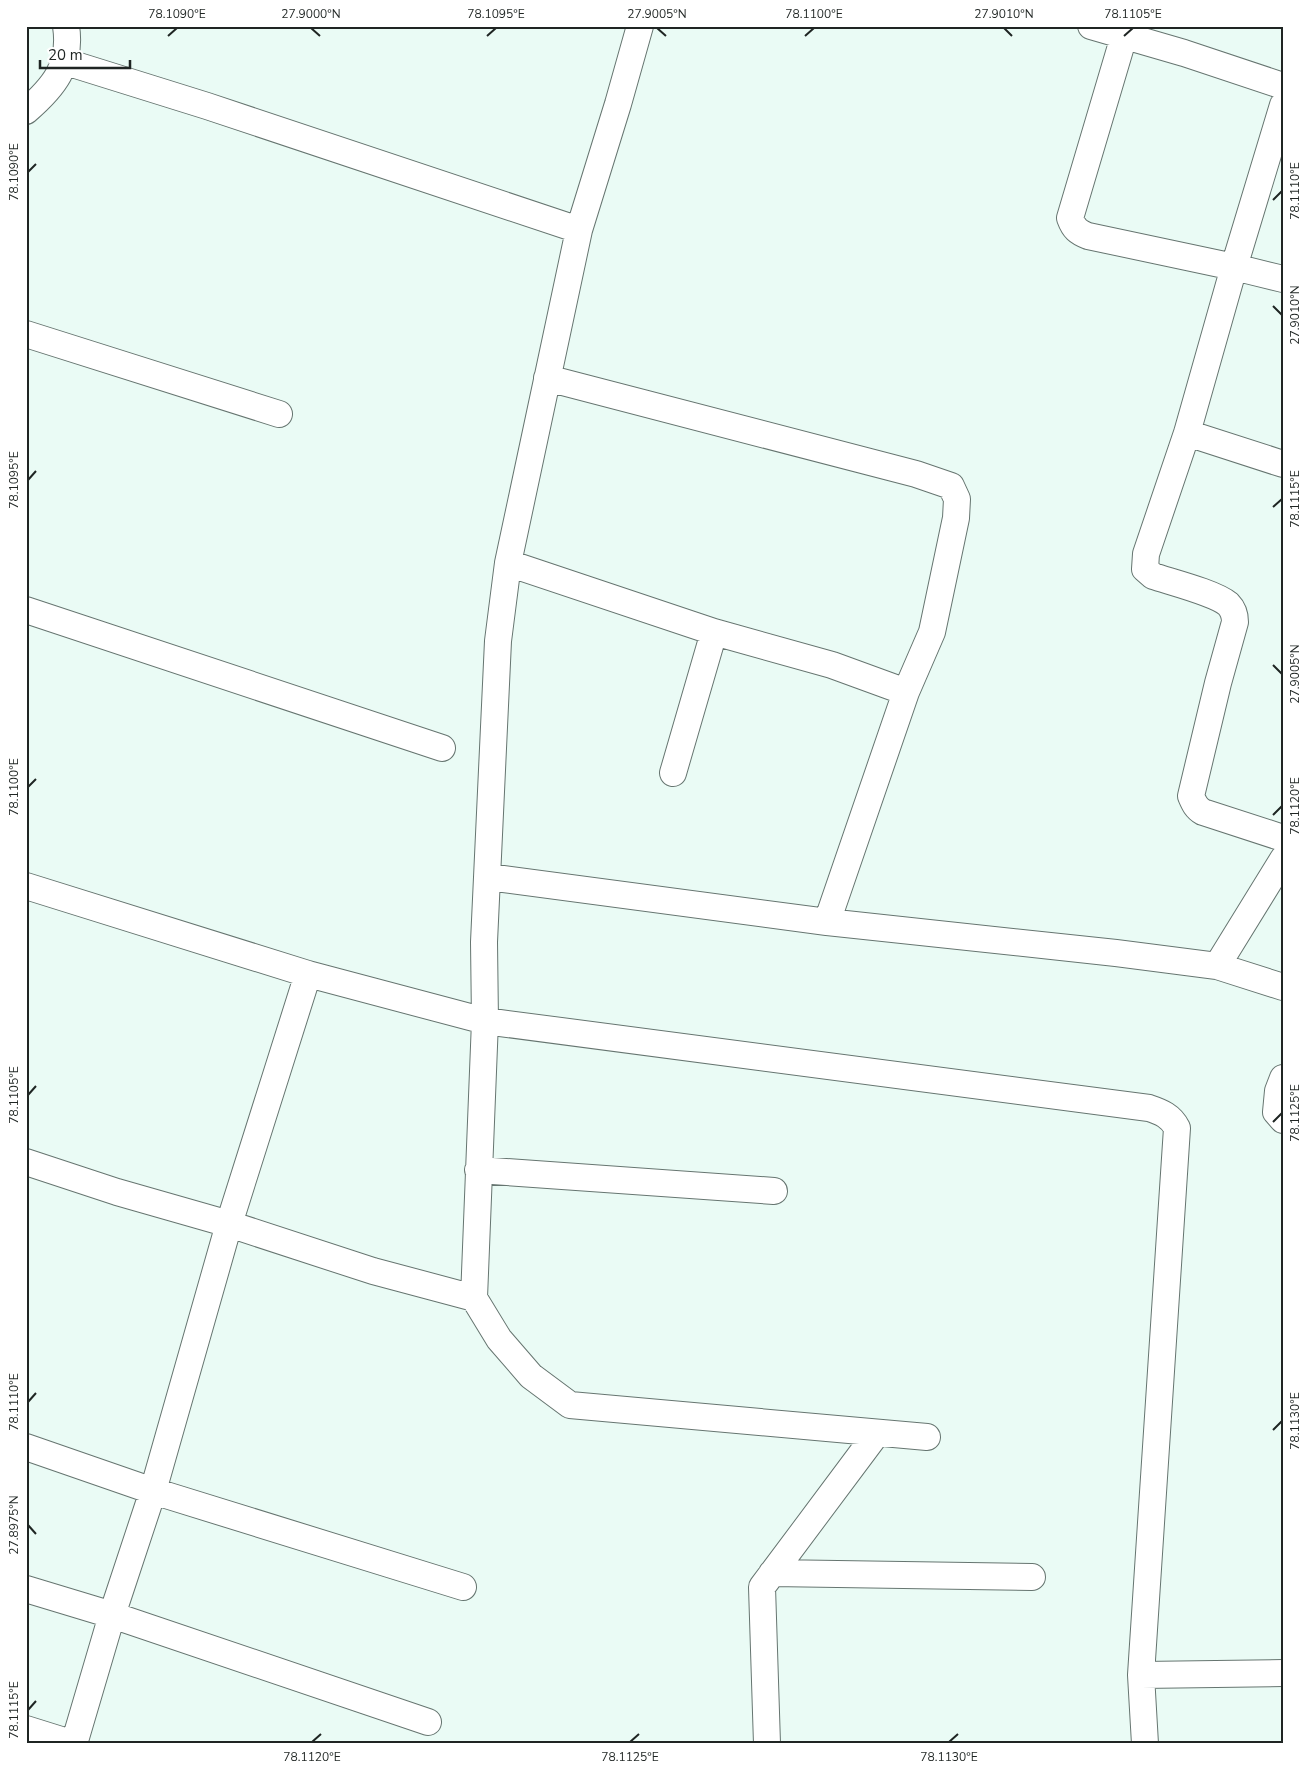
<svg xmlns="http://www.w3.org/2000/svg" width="1309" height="1770" viewBox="0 0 1309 1770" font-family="'Nunito Sans',sans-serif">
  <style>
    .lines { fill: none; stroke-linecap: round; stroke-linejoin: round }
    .street-casing { stroke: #667570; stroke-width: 28 }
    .street { stroke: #fff; stroke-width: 26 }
    .ticks { fill: none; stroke: #1f2523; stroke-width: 2 }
    .neatline { fill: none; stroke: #1f2523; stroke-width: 2 }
    .ticks-label { font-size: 12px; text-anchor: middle; fill: #1f2523 }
  </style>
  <rect width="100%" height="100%" fill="#eafbf5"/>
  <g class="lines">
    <g class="street-casing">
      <path id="street" d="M640 26 618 104 579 230 508 563 498 641 484 942 485 1021 474 1298 499 1339 531 1376 570 1405 927 1437
        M1091 26 1184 53 1283 86
        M1124 36 1070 218C1074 229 1078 232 1088 236L1234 267 1283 279
        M66 62 207 106 579 230
        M1283 105 1234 267 1187 433 1146 554 1145 569 1153 576C1171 582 1215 593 1228 604 1233 609 1235 614 1235 622L1218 683 1191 796C1194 803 1196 808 1203 812L1283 838
        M26 111C54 87 72 65 66 26
        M26 334 279 414
        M547 378 916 474 951 486 957 499 956 518 932 632 906 692 827 922
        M1187 433 1283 464
        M508 563 714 632 832 665 906 692
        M26 610 442 748
        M673 773 714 632
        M488 877 827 922 1116 953 1217 966 1283 987
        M26 886 308 974 485 1021 1149 1108C1161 1112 1171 1116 1177 1128L1141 1675 1145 1744
        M1217 966 1283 859
        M1283 1078 1278 1091 1276 1112 1283 1120
        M26 1162 117 1192 229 1224 373 1271 474 1298
        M478 1170 774 1191
        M26 1447 153 1491 463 1587
        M772 1573 1032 1577
        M26 1589 112 1615 428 1722
        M1141 1675 1283 1673
        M26 1729 74 1744
        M74 1744 112 1615 153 1491 229 1224 308 974
        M767 1744 762 1587 877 1433"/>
    </g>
    <use href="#street" class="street"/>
  </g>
  <path class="ticks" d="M311 28 320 36M657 28 666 36M1004 28 1012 36M168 36 177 28M487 36 496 28M805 36 814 28M1124 36 1133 28M28 172 36 164M1273 200 1282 191M1273 306 1282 315M28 480 36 471M1273 507 1282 499M1273 665 1282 674M28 787 36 779M1273 815 1282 806M28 1095 36 1086M1273 1122 1282 1113M28 1402 36 1393M1273 1430 1282 1421M28 1525 36 1534M28 1710 36 1701M312 1742 321 1734M630 1742 639 1734M949 1742 958 1734"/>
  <rect width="1309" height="1770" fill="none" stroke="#ffffff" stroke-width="55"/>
  <path d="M40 60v8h90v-8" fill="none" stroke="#1f2523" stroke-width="2.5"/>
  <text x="48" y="60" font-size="15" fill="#1f2523" stroke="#ffffff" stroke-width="4" paint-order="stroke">20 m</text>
  <rect x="28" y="28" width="1254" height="1714" class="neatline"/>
  <g class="ticks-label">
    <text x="177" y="18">78.1090°E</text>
    <text x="311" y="18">27.9000°N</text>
    <text x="496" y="18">78.1095°E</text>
    <text x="657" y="18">27.9005°N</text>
    <text x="814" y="18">78.1100°E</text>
    <text x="1004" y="18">27.9010°N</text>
    <text x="1133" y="18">78.1105°E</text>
    <text transform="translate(14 172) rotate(-90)" y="4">78.1090°E</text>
    <text transform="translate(1295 191) rotate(-90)" y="4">78.1110°E</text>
    <text transform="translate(1295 315) rotate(-90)" y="4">27.9010°N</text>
    <text transform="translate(14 480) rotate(-90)" y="4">78.1095°E</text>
    <text transform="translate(1295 499) rotate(-90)" y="4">78.1115°E</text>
    <text transform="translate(1295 674) rotate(-90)" y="4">27.9005°N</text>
    <text transform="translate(14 787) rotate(-90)" y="4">78.1100°E</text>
    <text transform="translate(1295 806) rotate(-90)" y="4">78.1120°E</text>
    <text transform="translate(14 1095) rotate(-90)" y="4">78.1105°E</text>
    <text transform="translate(1295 1113) rotate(-90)" y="4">78.1125°E</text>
    <text transform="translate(14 1402) rotate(-90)" y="4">78.1110°E</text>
    <text transform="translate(1295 1421) rotate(-90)" y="4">78.1130°E</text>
    <text transform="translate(14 1525) rotate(-90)" y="4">27.8975°N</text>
    <text transform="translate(14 1710) rotate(-90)" y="4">78.1115°E</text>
    <text x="312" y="1761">78.1120°E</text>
    <text x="630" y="1761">78.1125°E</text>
    <text x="949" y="1761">78.1130°E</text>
  </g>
</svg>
